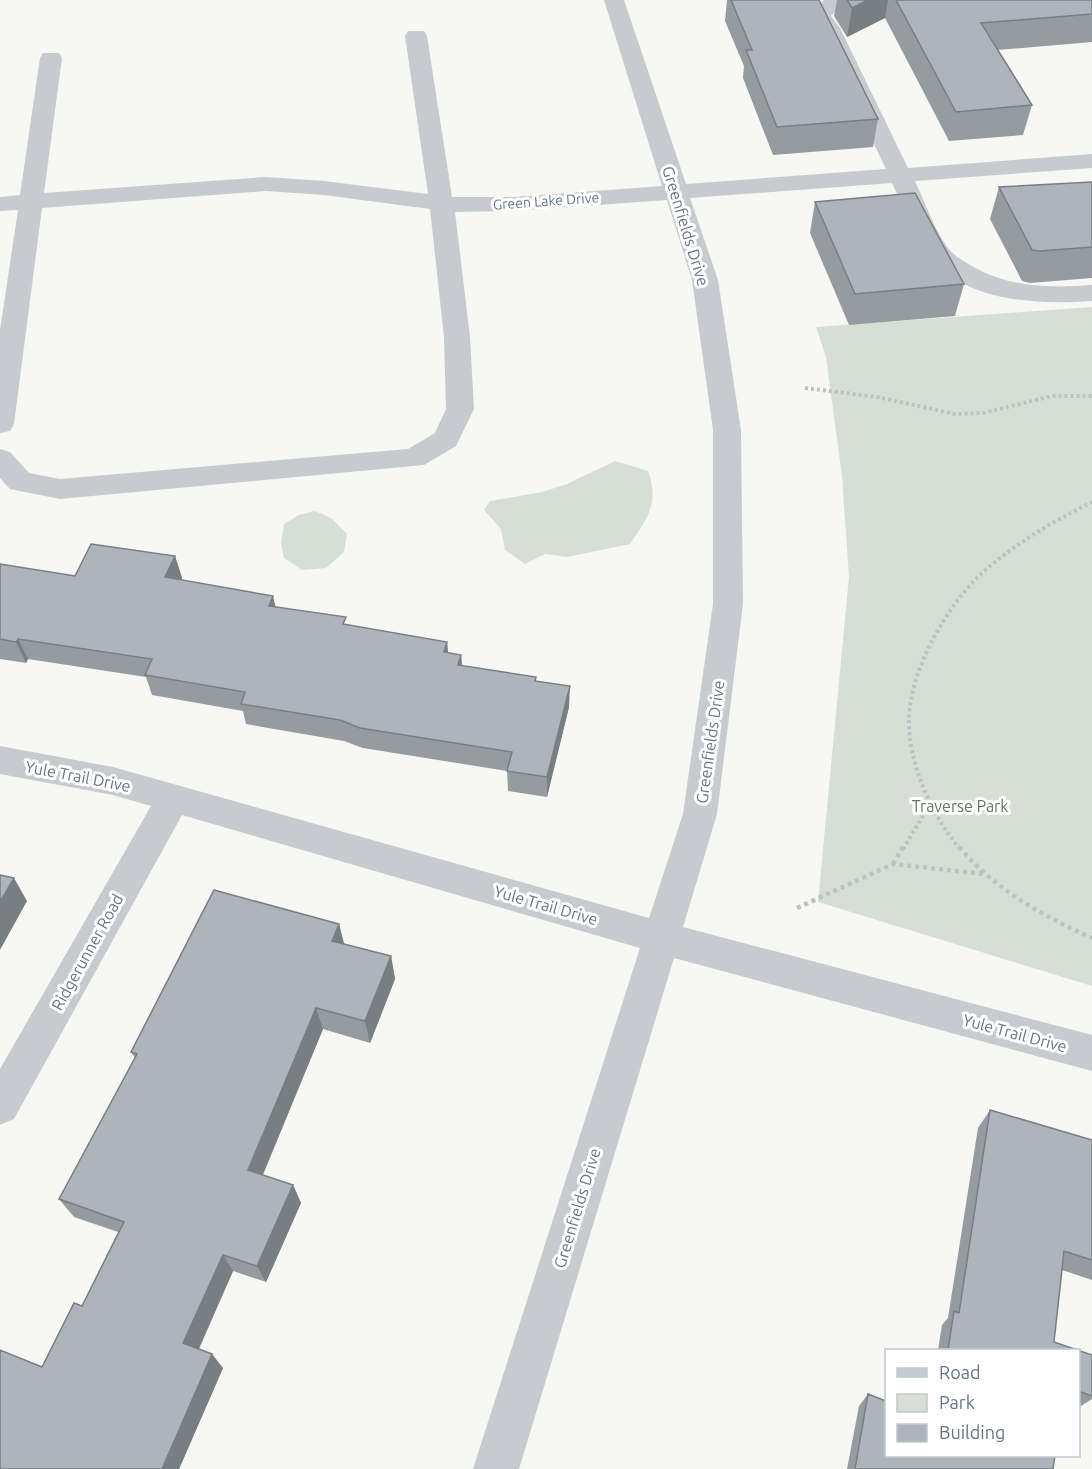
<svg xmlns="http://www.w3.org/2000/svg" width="1092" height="1469" viewBox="0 0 1092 1469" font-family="Ubuntu,sans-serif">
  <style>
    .green { fill: #d7dfd5 }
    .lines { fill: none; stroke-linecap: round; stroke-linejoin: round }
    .path-far1 { stroke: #bec1c3; stroke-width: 4; stroke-dasharray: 3 3; stroke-linecap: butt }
    .path { stroke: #bec1c3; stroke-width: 4.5; stroke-dasharray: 4 4; stroke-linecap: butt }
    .minor { fill: #c7cace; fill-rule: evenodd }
    .wall { fill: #959ba1 }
    .shaded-wall { fill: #797e83 }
    .building { fill: #adb4bb; stroke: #797e83; stroke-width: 1.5 }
    .labels { text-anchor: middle; stroke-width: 6; stroke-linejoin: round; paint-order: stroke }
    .far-street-label { font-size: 14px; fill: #657486; stroke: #fff }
    .street-label { font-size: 16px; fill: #657486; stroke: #fff }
    .park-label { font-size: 16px; fill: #627860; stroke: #fff }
  </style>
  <rect width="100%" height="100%" fill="#f7f7f4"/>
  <path class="green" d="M1092 307V986L818 902 849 577 842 476 826 357 816 327Z
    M615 461 648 471C660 502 647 519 630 544L567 557 545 554 525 564 505 550 501 529 484 510 490 501 542 492 567 484Z
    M315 511 331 518 347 534 344 552 326 568 302 570 284 558 281 543 284 524 299 515Z"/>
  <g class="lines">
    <path class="path-far1" d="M805 388 877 397 955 414 983 413 1052 396H1092
      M903 849 929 806
      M960 849C932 816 908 763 909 719 910 670 946 607 981 574 1014 544 1052 522 1092 502"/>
    <path class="path" d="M959 847C996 890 1041 915 1092 938
      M893 864 903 847
      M797 908 893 864 984 874"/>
    <path class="minor" d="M604 0H624L686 184 886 169 819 29 810 16 824 0H845L831 16 840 28 908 168 1092 154V168L915 181C925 202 934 229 948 248 953 255 963 261 970 265 1009 288 1049 288 1092 285V301C1038 305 967 302 929 257 915 242 902 203 892 183L690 198 718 280 741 430 743 604 717 814 683 927 1092 1035V1071L674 958 519 1469H473L640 948 182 815 14 1119 0 1125V1069L151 806 113 795 0 774V746L113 767 649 918 683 814 713 604V430L692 280 667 200 514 211 455 212 470 337 474 409 456 446 424 465 60 499 10 489 0 478V449L10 452 29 473 60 479 408 449 435 433 446 409 444 337 430 209 324 195 266 191 42 208 14 424 10 431 0 433V330L18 210 0 211V197L20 195 40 58 43 53H59L62 58 44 193 266 177 324 181 428 194 405 36 408 31H424L427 36 452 197H514L662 186Z"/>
  </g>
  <path class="wall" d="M727 0H819L878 119 873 147 773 155 743 78 744 66 725 21Z
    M837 0H1092V42L997 50 1032 105 1023 135 949 141 885 18 847 37 834 16Z
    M1092 182V278L1030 283 1022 281 990 219 999 187Z
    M815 202 964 284 955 316 849 325 810 233Z
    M175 556 182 578 180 580 276 607 347 625 447 642 448 653 461 655 462 666 536 681 569 707 547 797 508 791 507 771 363 748 344 741 246 724 243 711 152 695 146 677 28 659 26 663 0 659V564L75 576Z
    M339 924 344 944 391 956 395 979 370 1043 323 1029 263 1175 293 1185 301 1203 266 1282 233 1271 199 1349 223 1368 179 1469H0L42 1367 82 1306 118 1232 74 1217 59 1199 135 1058 131 1052Z
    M990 1110 1092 1140V1280L1062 1270 1054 1342 1092 1355V1399L1078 1408V1350H938L942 1325 948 1318 978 1128Z
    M868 1394 1053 1469H847L859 1406Z"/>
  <path class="shaded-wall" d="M868 0H888L885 18 847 37 852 8Z
    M175 556 182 578 172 599 165 577Z
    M273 596 278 617 269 606Z
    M18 639 28 659 26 663 16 642Z
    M447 642 449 663 444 652Z
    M461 655 463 676 458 665Z
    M570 686 569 707 547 797V777Z
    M14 878 27 901 0 950V902Z
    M339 924 345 948 332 941Z
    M391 956 395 979 370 1043 365 1021Z
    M316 1008 323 1029 257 1188 248 1170Z
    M293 1185 301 1203 266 1282 257 1266Z
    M223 1255 233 1271 195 1357 183 1343Z
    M212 1354 223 1368 179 1469H162Z"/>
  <path class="building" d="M731 0H819L878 119 777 127 746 50H752Z
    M847 0H868L852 8Z
    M896 0H1092V14L981 23 1032 105 956 112Z
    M1092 182V247L1040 251 1032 250 999 187Z
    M915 193 964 284 855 294 815 202Z
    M91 544 175 556 165 577 273 596 269 606 346 617 343 624 447 642 444 652 461 655 458 665 536 677 535 681 570 686 547 777 507 771 512 752 360 728 340 720 241 704 245 692 145 675 152 659 18 639 16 642 0 639V564L75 576Z
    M0 875 14 878 0 902Z
    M214 890 339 924 332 941 391 956 365 1021 316 1008 248 1170 293 1185 257 1266 223 1255 183 1343 212 1354 162 1469H0V1350L42 1367 74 1303 82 1306 124 1222 59 1199 137 1054 131 1052Z
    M990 1110 1092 1140V1260L1064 1251 1054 1342 1092 1355V1396L1078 1391V1350H948L954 1311 959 1313Z
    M868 1394 886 1401V1455H1055L1053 1469H855Z"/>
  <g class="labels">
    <g class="far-street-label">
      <text transform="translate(546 201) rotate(-4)" y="5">Green Lake Drive</text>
    </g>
    <g class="street-label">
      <text transform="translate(686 226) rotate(73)" y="6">Greenfields Drive</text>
      <text transform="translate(710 742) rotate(-82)" y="6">Greenfields Drive</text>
      <text transform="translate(78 776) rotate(11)" y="6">Yule Trail Drive</text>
      <text transform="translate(546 905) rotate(16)" y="6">Yule Trail Drive</text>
      <text transform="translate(87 952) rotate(-61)" y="6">Ridgerunner Road</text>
      <text transform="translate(1015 1033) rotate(15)" y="6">Yule Trail Drive</text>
      <text transform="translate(577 1208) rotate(-73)" y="6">Greenfields Drive</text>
    </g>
    <g class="park-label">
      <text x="960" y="812">Traverse Park</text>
    </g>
  </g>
  <rect x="885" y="1349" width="195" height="108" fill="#ffffff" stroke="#c1c7cf" stroke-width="1.5"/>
  <rect x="897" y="1368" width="30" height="9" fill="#c7cace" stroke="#c1c7cf" stroke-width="1.5"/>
  <text x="939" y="1379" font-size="18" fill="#657486">Road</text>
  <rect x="897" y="1394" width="30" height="18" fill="#d7dfd5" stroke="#c1c7cf" stroke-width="1.5"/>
  <text x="939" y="1409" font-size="18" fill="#657486">Park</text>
  <rect x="897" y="1424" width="30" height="18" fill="#adb4bb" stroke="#c1c7cf" stroke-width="1.5"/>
  <text x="939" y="1439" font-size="18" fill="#657486">Building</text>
</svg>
